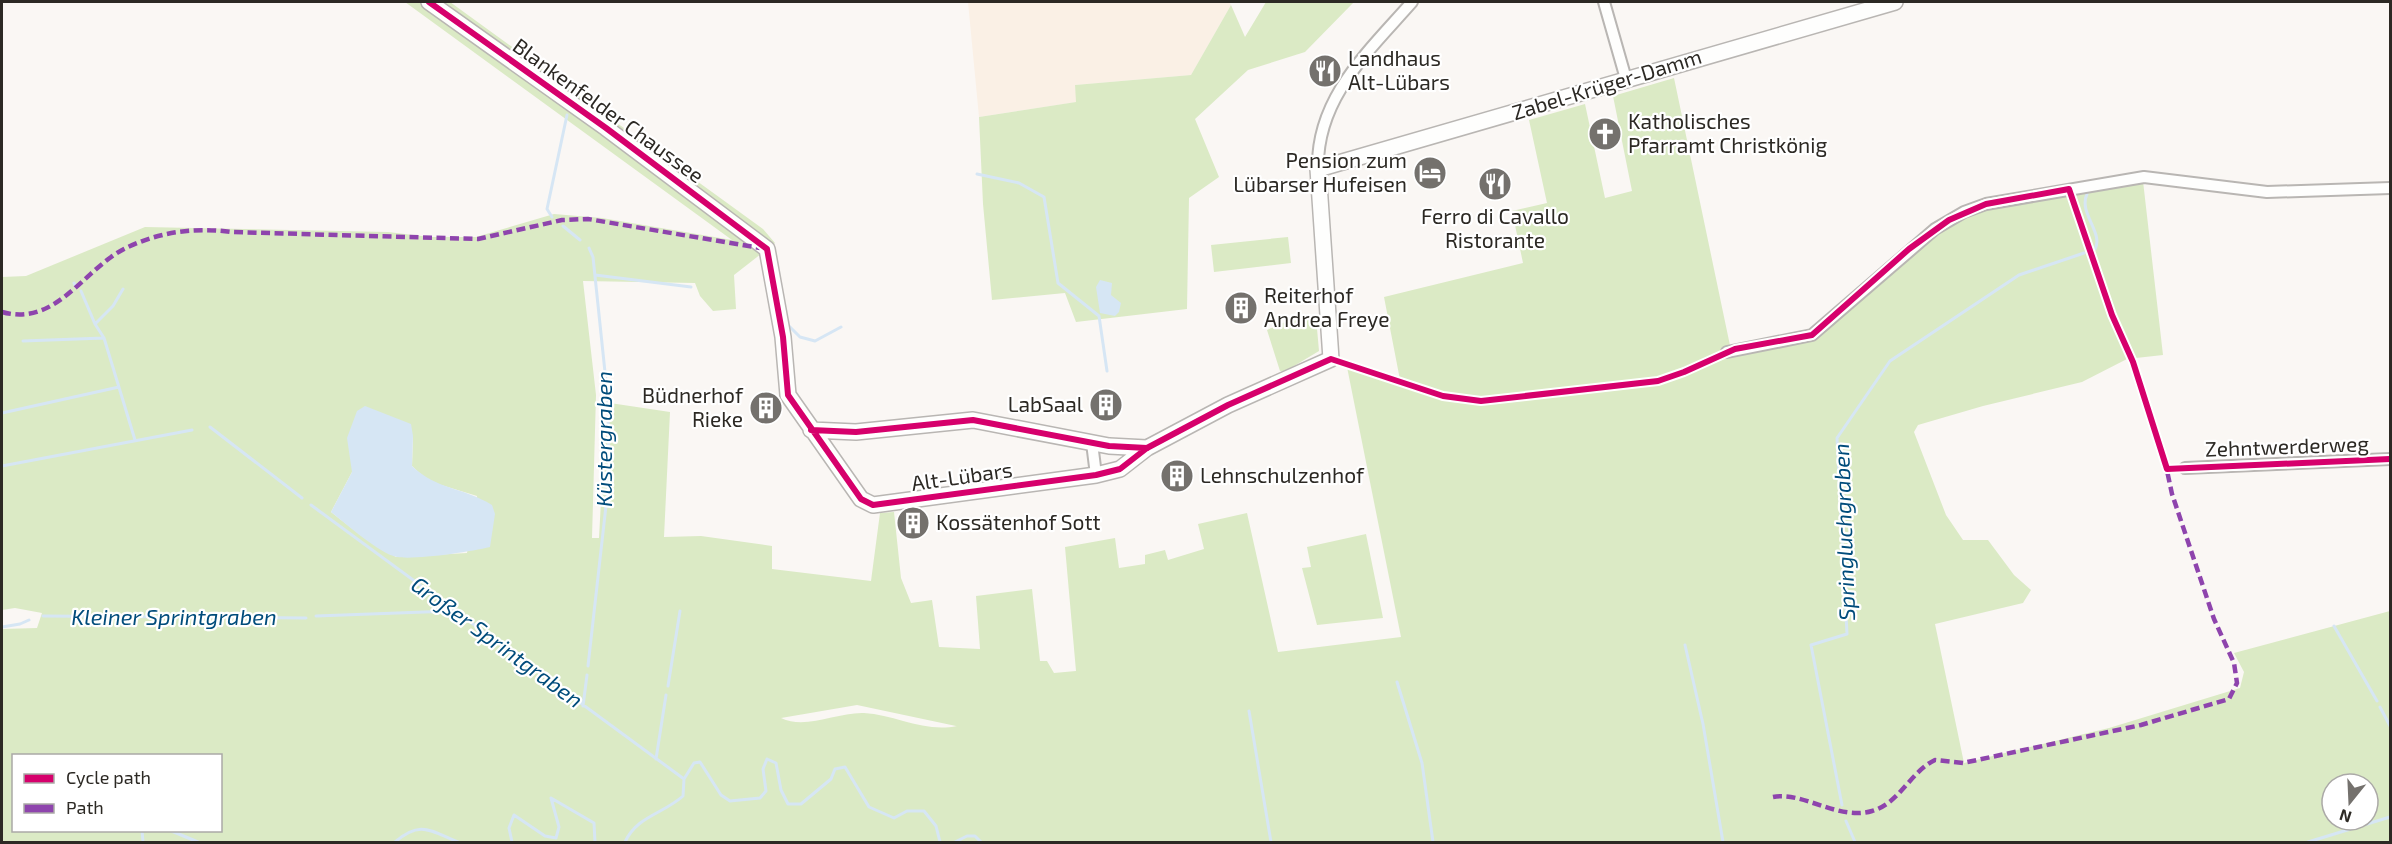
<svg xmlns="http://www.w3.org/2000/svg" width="2392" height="844" viewBox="0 0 2392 844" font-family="'Exo 2',sans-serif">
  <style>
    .built { fill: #faf0e5 }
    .green { fill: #dbeac5; fill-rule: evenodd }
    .water { fill: #d6e6f4 }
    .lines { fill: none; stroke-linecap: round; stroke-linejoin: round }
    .stream { stroke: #d6e6f4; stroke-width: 3 }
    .street-casing { stroke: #b9b6b3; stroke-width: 14 }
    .secondary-casing { stroke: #b9b6b3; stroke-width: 18 }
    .street { stroke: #fefefd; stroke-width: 10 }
    .secondary { stroke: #fefefd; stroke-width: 15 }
    .quiet { stroke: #8e44ad; stroke-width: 4.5; stroke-dasharray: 9 4.5; stroke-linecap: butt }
    .cycleway-casing { stroke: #fff; stroke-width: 10 }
    .cycleway { stroke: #d6006c; stroke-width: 6 }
    .labels { text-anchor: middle; stroke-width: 4.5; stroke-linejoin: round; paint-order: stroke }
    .poi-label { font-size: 21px; fill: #2c2924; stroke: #fff; text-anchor: start }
    .street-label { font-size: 21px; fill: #2c2924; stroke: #fff }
    .water-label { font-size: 22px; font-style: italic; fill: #004c7b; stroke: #fff }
  </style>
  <rect width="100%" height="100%" fill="#faf7f4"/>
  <path class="built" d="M968 2H1229L1231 5 1191 75 1075 85 1077 102 979 117Z"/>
  <path class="green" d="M405 2H450L763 229 775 243 734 275 736 309 713 311 700 296 695 283 583 281 596 395 592 538H599L603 463 610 403 670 412 664 537 701 536 772 546V569L871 581 880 513 894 512 901 578 911 603 932 600 939 647 980 649 976 596 1032 589 1040 661H1047L1054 673 1076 671 1065 547 1115 538 1119 568 1145 564V555L1165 550 1168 560 1204 549 1198 524 1247 513 1278 652 1401 637 1347 367 1401 385 1384 297 1523 263 1512 211 1547 203 1529 120 1585 104 1605 198 1632 191 1613 96 1674 78 1732 355 1793 343 1937 232 1964 215 1988 208 2143 181 2163 355 2127 359 2082 382 1983 406 1918 425 1914 432 1946 515 1963 540H1988L2014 575 2031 590 2023 603 1935 624 1964 763 2109 728 2240 688 2244 672 2234 653 2390 611V842H2V629L37 628 42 613 15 608 2 610V277L26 276 145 227 388 232 430 237H476L554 214 602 218 732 240ZM413 437 412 466 428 481 477 496 467 553 396 557 363 537 331 512 352 472ZM857 705 956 726H957C925 733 896 715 864 713 837 712 806 730 781 718ZM14 756H220V830H14ZM2332 784H2368V820H2332Z
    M1266 2H1354L1305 52 1248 70 1195 119 1219 177 1189 198 1187 309 1076 322 1065 293 992 300 983 204 979 117 1076 102 1075 85 1191 75 1231 5 1245 37Z
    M1288 237 1291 263 1214 272 1211 245Z
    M1316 317 1319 351 1284 372 1280 371 1267 330 1285 322Z
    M1366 534 1383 618 1317 625 1302 568 1311 567 1307 547Z"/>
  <path class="water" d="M1100 280 1112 283 1111 295 1121 303 1119 312 1115 316 1100 313 1096 287Z
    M365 406 411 424 413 436 412 466C437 490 463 487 492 505L495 514 490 547C470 552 415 560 397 557 380 554 345 523 331 512L352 472 347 438 357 411Z"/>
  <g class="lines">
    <path class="stream" d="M977 174 1019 183 1044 197 1058 283 1099 316 1107 371
      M2087 194C2078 213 2104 233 2095 249
      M552 217 547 209 567 115
      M563 226 580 240
      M595 275 691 287
      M74 283 75 285
      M81 291 95 324 104 338 135 440
      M95 324 113 306 123 289
      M787 324 800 337 815 341 841 327
      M23 341 104 338
      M2 413 119 387
      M210 427 302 498
      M2 466 192 430
      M311 505 684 779
      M43 616 306 618
      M316 616 452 611
      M2334 626 2377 701
      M2 627 20 624 29 620
      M1685 645 1703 724 1723 842
      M588 666 609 479 608 401 593 257 589 248
      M1397 682 1422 763 1433 842
      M668 686 680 611
      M583 706 587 675
      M2380 707 2390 726
      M1249 711 1271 842
      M656 759 666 695
      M1842 805 1811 645 1847 634 1837 438 1890 361 2019 275 2084 253
      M1846 821 1855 842
      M142 830 143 842
      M169 830 198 842
      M395 842C421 820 430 831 458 842
      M512 842 509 828 514 815 545 836 556 838 559 827 551 798 594 823 595 842
      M625 842C637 816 663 814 683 796L684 779 694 763 700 762 721 795 730 801 760 798 766 791 763 769 767 759 776 763 781 790 788 804H801L831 779 835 769 845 767 869 807 894 818 907 811H924L936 826 940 842
      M955 842 967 836H975L981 842
      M2308 842 2390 817"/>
    <g class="street-casing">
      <path id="street" d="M1604 2 1626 79
        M1318 169C1316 98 1369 51 1412 2
        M1727 352 1812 335 1935 229 1964 212 1986 204 2144 177 2267 192 2390 188
        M1092 443 1096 475
        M2185 468 2390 459"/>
    </g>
    <g class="secondary-casing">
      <path id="secondary" d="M429 2 606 128 767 249 783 337 788 395 861 499 873 505 1096 475 1120 469 1147 448 1228 405 1331 359 1318 169 1895 2
        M811 430 856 432 973 420 1109 446 1147 448"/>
    </g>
    <use href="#street" class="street"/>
    <use href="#secondary" class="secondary"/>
    <path class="quiet" d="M2 312C56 327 82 271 124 249 158 232 194 227 231 232L478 239 562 220 588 219 760 248
      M1773 797C1803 791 1838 821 1872 811 1900 803 1910 772 1935 760L1963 763 2141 725 2229 699 2237 683 2234 663 2214 619 2172 494 2166 466"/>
    <g class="cycleway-casing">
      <path id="cycleway" d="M429 2 606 128 767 249 783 337 788 395 861 499 873 505 1096 475 1120 469 1147 448 1228 405 1331 359 1443 396 1481 401 1658 381 1684 372 1735 349 1812 335 1909 249 1949 220 1986 204 2069 189 2112 315 2133 362 2167 469 2390 459
        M811 430 856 432 973 420 1109 446 1147 448"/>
    </g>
    <use href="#cycleway" class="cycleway"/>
  </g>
  <defs>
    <g id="restaurant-disc" transform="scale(1.725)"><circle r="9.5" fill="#74716d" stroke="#fff"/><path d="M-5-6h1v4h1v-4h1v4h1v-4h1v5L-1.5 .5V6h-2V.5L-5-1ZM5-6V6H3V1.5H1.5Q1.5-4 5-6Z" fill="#fff"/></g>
    <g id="church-disc" transform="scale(1.725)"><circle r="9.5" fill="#74716d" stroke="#fff"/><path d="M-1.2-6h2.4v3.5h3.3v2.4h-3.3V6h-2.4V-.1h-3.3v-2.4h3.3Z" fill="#fff"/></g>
    <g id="hotel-disc" transform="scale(1.725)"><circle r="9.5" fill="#74716d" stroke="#fff"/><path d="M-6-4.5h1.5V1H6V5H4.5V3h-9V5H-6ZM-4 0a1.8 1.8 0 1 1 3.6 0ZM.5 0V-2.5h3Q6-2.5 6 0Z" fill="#fff"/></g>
    <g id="building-disc" transform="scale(1.725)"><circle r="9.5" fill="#74716d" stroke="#fff"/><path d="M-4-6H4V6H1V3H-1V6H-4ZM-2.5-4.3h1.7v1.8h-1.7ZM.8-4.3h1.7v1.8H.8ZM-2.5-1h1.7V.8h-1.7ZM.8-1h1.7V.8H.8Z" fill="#fff"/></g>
  </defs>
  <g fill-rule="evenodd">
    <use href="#restaurant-disc" x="1325" y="71"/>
    <use href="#church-disc" x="1605" y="134"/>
    <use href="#hotel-disc" x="1430" y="173"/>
    <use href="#restaurant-disc" x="1495" y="184"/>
    <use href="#building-disc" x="1241" y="308"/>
    <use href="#building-disc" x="1106" y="405"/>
    <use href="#building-disc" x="766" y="408"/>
    <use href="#building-disc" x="1177" y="476"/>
    <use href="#building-disc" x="913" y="523"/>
  </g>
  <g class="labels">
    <g class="poi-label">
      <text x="1348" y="66">Landhaus<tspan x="1348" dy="24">Alt-Lübars</tspan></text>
      <text x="1628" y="129">Katholisches<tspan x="1628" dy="24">Pfarramt Christkönig</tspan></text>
      <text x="1407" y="168" text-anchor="end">Pension zum<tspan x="1407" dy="24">Lübarser Hufeisen</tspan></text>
      <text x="1495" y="224" text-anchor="middle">Ferro di Cavallo<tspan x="1495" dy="24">Ristorante</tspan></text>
      <text x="1264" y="303">Reiterhof<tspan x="1264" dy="24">Andrea Freye</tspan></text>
      <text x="743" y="403" text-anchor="end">Büdnerhof<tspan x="743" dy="24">Rieke</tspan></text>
      <text x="1083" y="412" text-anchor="end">LabSaal</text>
      <text x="1200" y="483">Lehnschulzenhof</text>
      <text x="936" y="530">Kossätenhof Sott</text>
    </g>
    <g class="street-label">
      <text transform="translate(1607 85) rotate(-17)" y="7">Zabel-Krüger-Damm</text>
      <text transform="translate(608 111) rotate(36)" y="7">Blankenfelder Chaussee</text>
      <text transform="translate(2287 447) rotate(-2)" y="7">Zehntwerderweg</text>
      <text transform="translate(962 477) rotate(-8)" y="7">Alt-Lübars</text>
    </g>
    <g class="water-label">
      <text transform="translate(604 439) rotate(-90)" y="8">Küstergraben</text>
      <text transform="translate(1844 532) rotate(-92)" y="8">Springluchgraben</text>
      <text x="174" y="625">Kleiner Sprintgraben</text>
      <text transform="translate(497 642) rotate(36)" y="8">Großer Sprintgraben</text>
    </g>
  </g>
  <rect width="2392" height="844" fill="none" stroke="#2c2924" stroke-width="6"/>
  <rect x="12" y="754" width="210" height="78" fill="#ffffff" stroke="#aba9a7" stroke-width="1.5"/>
  <rect x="24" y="774" width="30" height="9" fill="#d6006c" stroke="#aba9a7" stroke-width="1.5"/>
  <text x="66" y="784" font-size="18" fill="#2c2924">Cycle path</text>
  <rect x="24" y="804" width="30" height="9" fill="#8e44ad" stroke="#aba9a7" stroke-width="1.5"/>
  <text x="66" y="814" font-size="18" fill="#2c2924">Path</text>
  <g transform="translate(2350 802) rotate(198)"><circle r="28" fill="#ffffff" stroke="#aba9a7" stroke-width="1.5"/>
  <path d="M0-4.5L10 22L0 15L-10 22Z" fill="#74716d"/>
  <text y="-9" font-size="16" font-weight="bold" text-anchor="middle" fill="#2c2924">N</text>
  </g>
</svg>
